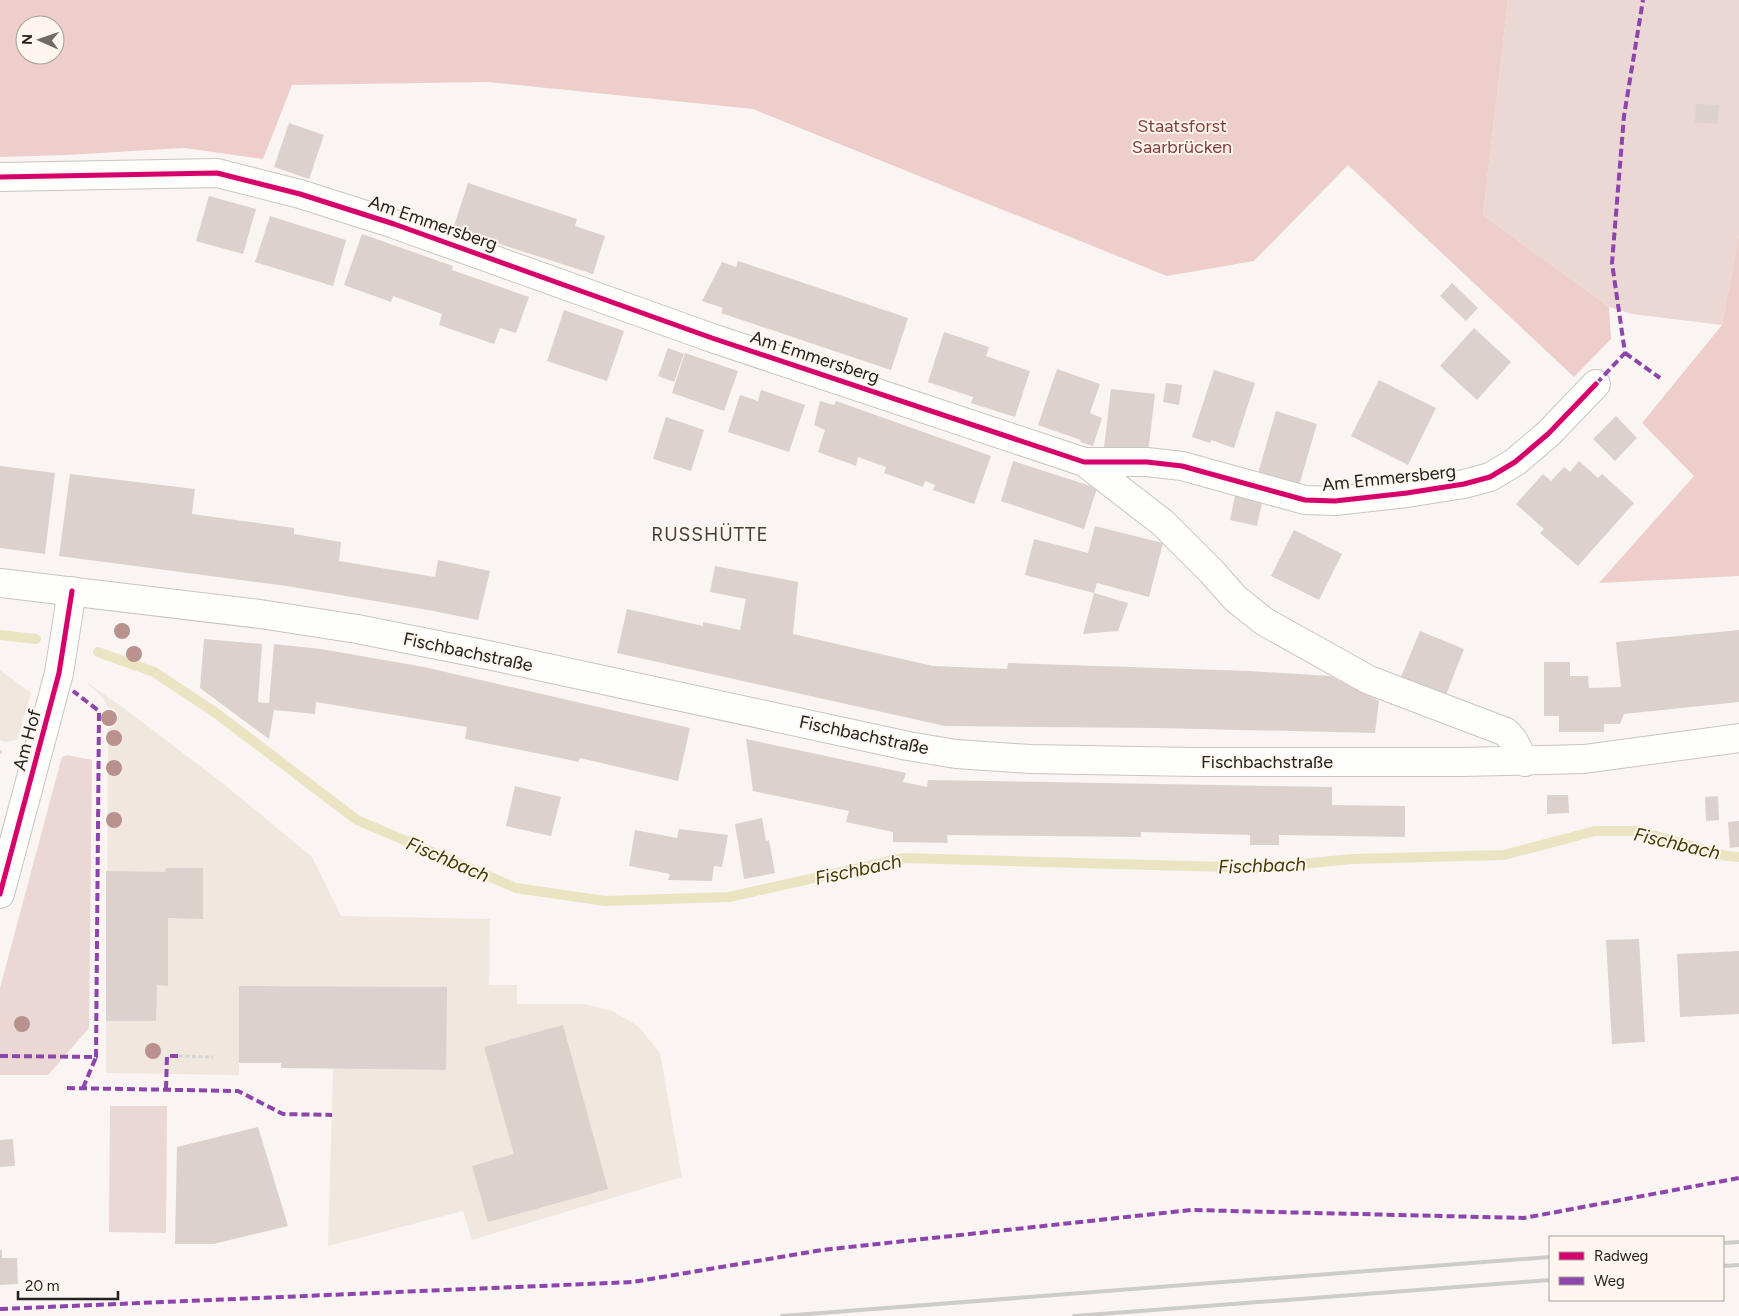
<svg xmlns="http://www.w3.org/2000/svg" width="1739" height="1316" viewBox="0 0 1739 1316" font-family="Figtree,sans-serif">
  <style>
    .built { fill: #f0e7de }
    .green { fill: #ebd7d3 }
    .forest { fill: #edceca; fill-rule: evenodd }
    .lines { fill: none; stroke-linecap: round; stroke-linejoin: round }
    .stream { stroke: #eae4c2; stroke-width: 10 }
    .building { fill: #dcd1cc }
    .street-casing { stroke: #c8c5c3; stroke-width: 30 }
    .secondary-casing { stroke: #c8c5c3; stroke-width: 30 }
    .path { stroke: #d8d6d5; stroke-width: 3; stroke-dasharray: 4 2.5; stroke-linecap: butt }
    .street { stroke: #fefefd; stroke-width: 28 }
    .secondary { stroke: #fefefd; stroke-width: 28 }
    .rail { stroke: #cecccb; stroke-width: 4 }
    .quiet { stroke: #8e44ad; stroke-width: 4; stroke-dasharray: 8 4; stroke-linecap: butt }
    .cycleway-casing { stroke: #fdf5ee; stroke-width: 8 }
    .cycleway { stroke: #d6006c; stroke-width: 5 }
    .tree { fill: #b9918d }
    .labels { text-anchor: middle; stroke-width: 4; stroke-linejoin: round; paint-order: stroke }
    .park-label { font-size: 18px; fill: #83403b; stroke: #fdf5ee }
    .street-label { font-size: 18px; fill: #24211e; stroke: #fdf5ee }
    .neighbourhood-label { font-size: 19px; letter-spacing: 1px; fill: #433d37; stroke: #fdf5ee }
    .water-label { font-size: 19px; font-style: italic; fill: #423a00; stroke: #fdf5ee }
  </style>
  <rect width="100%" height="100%" fill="#faf5f2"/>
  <path class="built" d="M0 670 31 693 17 740 5 742 0 740Z
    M85 681 125 709 225 785 312 857 341 916 490 919 489 985H517V1004H585L612 1011 638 1026 660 1053 682 1177 472 1240 463 1211 328 1246 333 1069 446 1070V987L239 986V1075L106 1073 108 754V729L113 727 117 722 118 714 114 709 107 706 103 698Z"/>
  <path class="green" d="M1508 0H1739V235L1722 325 1632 314 1609 307 1483 215Z
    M67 755 92 760 89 1028 48 1075H0V988L61 760 62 757Z
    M110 1106H167L166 1233 109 1232Z"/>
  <path class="forest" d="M0 0H1508L1483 215 1609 307 1611 339 1574 377 1348 165 1254 261 1167 276 753 109 488 82 292 85 263 159 184 148 66 155 0 157ZM25 25H55V55H25Z
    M1739 235V576L1599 583 1694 476 1642 423 1722 325Z"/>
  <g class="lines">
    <path class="stream" d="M0 635 36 639
      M98 652 154 672 216 713 357 820 516 888 605 901 729 897 904 858 1261 868 1352 859 1504 855 1595 831H1638L1727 856 1739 857"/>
  </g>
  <path class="building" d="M1696 104 1719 105 1717 124 1695 122Z
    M289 123 324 135 309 179 274 167Z
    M468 183 577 219 575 226 605 236 593 274 453 229Z
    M209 196 256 209 243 254 196 241Z
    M270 216 346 240 333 286 255 262Z
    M362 234 453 266 452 270 529 297 516 333 500 328 494 344 439 325 442 314 393 296 391 302 344 285Z
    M738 261 908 318 891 370 721 313 723 308 702 301 722 262 736 267Z
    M1452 283 1478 308 1466 321 1440 296Z
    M564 310 624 331 607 381 547 361Z
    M1474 328 1511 362 1477 400 1440 366Z
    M944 332 989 347 986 356 1030 371 1015 417 971 403 973 397 928 382Z
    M668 348 684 354 674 382 658 376Z
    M685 353 738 371 724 411 672 393Z
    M1057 369 1100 384 1090 413 1102 418 1093 446 1080 442 1081 440 1038 425Z
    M1214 370 1255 383 1234 448 1211 440 1210 443 1192 437Z
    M1379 380 1436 408 1408 465 1351 436Z
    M1166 383 1182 385 1179 405 1163 402Z
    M1111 389 1155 394 1148 453 1104 447Z
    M761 390 805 405 789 452 728 432 740 395 758 401Z
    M820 401 834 405 836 401 991 456 974 504 933 490 935 485 925 481 923 487 884 473 886 467 858 457 856 466 818 452 825 430 814 425Z
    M1276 411 1317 424 1298 489 1257 477Z
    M1616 416 1637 438 1615 461 1593 439Z
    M666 417 704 430 691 471 653 459Z
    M1013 461 1097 488 1084 529 1001 501Z
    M1579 461 1598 478 1602 474 1634 503 1578 566 1540 533 1544 529 1516 504 1543 474 1551 481 1564 467 1570 472Z
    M0 466 55 473 45 554 0 548Z
    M70 474 195 489 192 514 294 528V534L341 542 339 561 435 577 438 560 490 571 478 620 428 610 287 586 59 556Z
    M1236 491 1263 498 1257 526 1230 520Z
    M1095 526 1163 543 1149 597 1097 583 1094 593 1025 575 1034 539 1088 553Z
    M1294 530 1342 554 1319 600 1271 576Z
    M715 566 798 582 793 634 933 666 1007 669 1008 663 1249 671 1330 676 1379 701 1375 733 1158 728 945 726 617 653 627 609 703 626V622L740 630 746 599 710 592Z
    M1094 593 1128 603 1118 631 1083 634Z
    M1739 630V702L1624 714 1620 724H1604V732H1559V716H1544V662H1570V676H1588L1589 688 1621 687 1616 642Z
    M1420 631 1464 649 1446 695 1401 677Z
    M204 639 262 644 258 702 269 703 274 644 321 649 424 667 690 728 678 781 580 758 578 762 570 760 465 739 467 727 316 702 315 714 274 710 269 739 200 688Z
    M746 739 906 773 903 782 927 787 928 780 1332 787V805L1405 806V837L1279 835V845H1250V835L1141 832V837L947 835 948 843 893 842V832L846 822 849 811 753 791Z
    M515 786 561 797 551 836 506 826Z
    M1547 795H1568L1569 813 1547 814Z
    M1718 796 1719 820 1706 821 1705 797Z
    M762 818 766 841 769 840 775 873 744 879 735 824Z
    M1739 821V847L1730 848 1728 822Z
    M679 829 728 835 722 867 714 866 712 881 668 880 670 874 629 866 635 830 677 838Z
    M166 868H203V919L168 918V986L157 985 156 1021H106V871L165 872Z
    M1639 939 1645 1042 1612 1044 1606 940Z
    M1739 951V1014L1680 1017 1677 954Z
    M239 986 447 987 446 1070 281 1068V1063H239Z
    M563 1025 608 1189 488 1222 472 1166 514 1154 484 1047Z
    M258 1127 288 1226 213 1244H175L177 1147Z
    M13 1139 15 1166 0 1167V1140Z
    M0 1250H2V1258H17L18 1284 0 1285Z"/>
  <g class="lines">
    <g class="street-casing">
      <path id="street" d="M0 177 217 173 300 194 394 224 712 338 1084 462H1147L1182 466 1305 500 1335 501 1407 493 1464 484 1490 477 1515 462 1548 434 1596 384
        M1084 462 1163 523 1211 571 1236 599 1265 622 1369 680 1506 732 1513 740 1525 762
        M0 894 59 673 72 591"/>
    </g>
    <g class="secondary-casing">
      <path id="secondary" d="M0 583 260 614 357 629 488 655 908 746 956 754 1030 759 1194 762H1462L1584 759 1739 738"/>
    </g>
    <path class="path" d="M0 752H2
      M179 1056 213 1057"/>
    <use href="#street" class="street"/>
    <use href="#secondary" class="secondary"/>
    <path class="rail" d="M1723 1243 1739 1242
      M1723 1266 1739 1265
      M782 1316 1550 1257
      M1074 1316 1550 1280"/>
    <path class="quiet" d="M1625 353 1660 378
      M1596 384 1625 353 1612 263 1624 116 1643 0
      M0 1056 96 1057 99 711 73 691
      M67 1088 238 1091 283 1114 332 1115
      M83 1088 96 1057
      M166 1089 167 1056H179
      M0 1309 633 1282 822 1250 1191 1210 1524 1218 1739 1178"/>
    <g class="cycleway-casing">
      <path id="cycleway" d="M0 177 217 173 300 194 394 224 712 338 1084 462H1147L1182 466 1305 500 1335 501 1407 493 1464 484 1490 477 1515 462 1548 434 1596 384
        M0 894 59 673 72 591"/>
    </g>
    <use href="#cycleway" class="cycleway"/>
  </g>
  <g class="tree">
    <circle cx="122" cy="631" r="8"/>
    <circle cx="134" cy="654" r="8"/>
    <circle cx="109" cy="718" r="8"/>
    <circle cx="114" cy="738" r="8"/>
    <circle cx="114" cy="768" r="8"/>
    <circle cx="114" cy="820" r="8"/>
    <circle cx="22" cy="1024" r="8"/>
    <circle cx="153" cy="1051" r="8"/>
  </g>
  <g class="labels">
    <g class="park-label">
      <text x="1182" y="132">Staatsforst<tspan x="1182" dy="21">Saarbrücken</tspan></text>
    </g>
    <g class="street-label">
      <text transform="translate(433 223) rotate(19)" y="6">Am Emmersberg</text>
      <text transform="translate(815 357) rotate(18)" y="6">Am Emmersberg</text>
      <text transform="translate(1389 478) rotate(-6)" y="6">Am Emmersberg</text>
      <text transform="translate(468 652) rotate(12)" y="6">Fischbachstraße</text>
      <text transform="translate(864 735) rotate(12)" y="6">Fischbachstraße</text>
      <text transform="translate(27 740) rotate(-75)" y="6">Am Hof</text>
      <text x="1267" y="768">Fischbachstraße</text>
    </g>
    <g class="neighbourhood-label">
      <text x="710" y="541">RUSSHÜTTE</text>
    </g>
    <g class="water-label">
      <text transform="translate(1677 843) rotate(13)" y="7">Fischbach</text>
      <text transform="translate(448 859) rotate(23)" y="7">Fischbach</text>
      <text transform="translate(1262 865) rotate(-2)" y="7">Fischbach</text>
      <text transform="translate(858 869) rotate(-12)" y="7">Fischbach</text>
    </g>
  </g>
  <rect x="1549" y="1236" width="175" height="65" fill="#fdf5ee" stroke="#a6a09b"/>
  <rect x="1559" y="1252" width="25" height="8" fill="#d6006c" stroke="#a6a09b"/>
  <text x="1594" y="1261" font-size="15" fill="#24211e">Radweg</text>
  <rect x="1559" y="1277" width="25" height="8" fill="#8e44ad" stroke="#a6a09b"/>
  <text x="1594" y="1286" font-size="15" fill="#24211e">Weg</text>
  <g transform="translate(40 40) rotate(272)"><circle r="24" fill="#fdf5ee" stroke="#a6a09b"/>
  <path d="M0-4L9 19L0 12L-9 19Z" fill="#6f6b68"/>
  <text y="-8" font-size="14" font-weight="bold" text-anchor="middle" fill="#24211e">N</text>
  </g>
  <path d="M18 1291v8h100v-8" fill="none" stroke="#24211e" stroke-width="2.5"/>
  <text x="25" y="1291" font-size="15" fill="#24211e" stroke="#fdf5ee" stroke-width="4" paint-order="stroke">20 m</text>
</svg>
